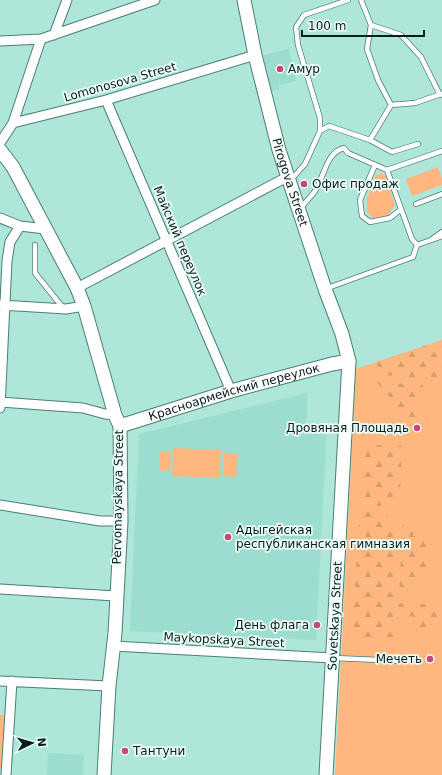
<svg xmlns="http://www.w3.org/2000/svg" width="442" height="775" viewBox="0 0 442 775" font-family="'DejaVu Sans',sans-serif">
  <style>
    .built { fill: #9bddce }
    .green { fill: #feb77f }
    .forest { fill: url(#forest-firs) }
    .lines { fill: none; stroke-linecap: round; stroke-linejoin: round }
    .lane-casing { stroke: #4a7f74; stroke-width: 6 }
    .street-casing { stroke: #4a7f74; stroke-width: 11 }
    .secondary-casing { stroke: #4a7f74; stroke-width: 15 }
    .lane { stroke: #fff; stroke-width: 4.5 }
    .street { stroke: #fff; stroke-width: 9 }
    .secondary { stroke: #fff; stroke-width: 13 }
    .poi-dot { fill: #cd437c; stroke: #edfefa; stroke-width: 1.5 }
    .labels { text-anchor: middle; stroke-width: 3.5; stroke-linejoin: round; paint-order: stroke }
    .poi-label { font-size: 12px; fill: #071d19; stroke: #edfefa; text-anchor: start }
    .street-label { font-size: 12px; fill: #071d19; stroke: #edfefa }
  </style>
  <defs>
    <pattern id="forest-firs" width="22" height="20" patternUnits="userSpaceOnUse"><rect width="22" height="20" fill="#feb77f"/><path d="M5 1l3.5 6h-7zM16 11l3.5 6h-7z" fill="#d89d6d"/></pattern>
  </defs>
  <rect width="100%" height="100%" fill="#aee6d9"/>
  <path class="built" d="M289 49 296 81 279 85V89L271 91 263 55Z
    M307 393V424L327 423 316 640 130 631 139 434Z
    M48 753 84 755 83 775H47Z"/>
  <path class="green" d="M438 167 442 179V185L412 196 406 179Z
    M382 173 386 177 395 205 387 217 373 218 367 212V198L376 175Z
    M442 340V775H335L356 369Z
    M173 448 221 450 220 478 172 476Z
    M160 451 171 452 170 471 159 470Z
    M224 453 238 454 236 477 223 476Z
    M0 715H6L3 770 0 769Z"/>
  <path class="forest" d="M442 340V379L381 375 376 362Z
    M377 382 423 385 422 396H415L417 407 422 408V420L408 419Z
    M364 445 401 446 402 449 400 495 393 496 385 506H360Z
    M360 511 386 512 388 517 397 525 393 599 351 638Z
    M403 523H414L413 536 429 537V565L399 594Z
    M396 603 441 605V623L434 625 429 631H414L412 616 395 619 383 626 398 632 399 640 394 646 385 645 380 639 372 644 364 641 363 634Z"/>
  <g class="lines">
    <g class="lane-casing">
      <path id="lane" d="M361 0 371 25
        M391 105 378 80 367 49 371 25 401 35 421 57 440 95
        M320 131V118L298 45 296 27 304 15 348 0
        M370 140 391 105 415 103 441 94
        M375 165 360 200 362 216 370 222 390 218 400 210
        M387 170 442 151
        M290 181 305 164 320 131 329 126 370 140 392 152 418 144
        M416 204 442 194
        M301 208C305 202 311 197 315 191 324 178 326 152 344 148L348 153 387 170 412 239 417 245
        M432 239 442 232
        M35 245V273L64 309
        M325 289 413 257 417 245 442 236
        M334 658 403 661"/>
    </g>
    <g class="street-casing">
      <path id="street" d="M54 35 67 0
        M0 41 41 39 155 0
        M106 100 231 391
        M13 123 41 39
        M0 143 13 123 106 100 255 55
        M0 218 20 226 45 229
        M77 288 287 177
        M1 305 66 309 84 306
        M0 402 83 408 105 414 115 415
        M0 408 7 261 10 242 20 226
        M0 505 100 521H121
        M0 589 116 596
        M113 646 333 658
        M0 681 109 686
        M6 775 12 681"/>
    </g>
    <g class="secondary-casing">
      <g id="secondary">
        <path id="s1" d="M244 0 255 55 279 150 325 289 342 334 349 361 326 775"/>
        <path d="M0 150 13 167 77 288 84 306 115 415 120 426 121 521 115 633 109 686 104 775"/>
        <path id="s2" d="M120 426 231 391 332 364 349 361"/>
      </g>
    </g>
    <use href="#lane" class="lane"/>
    <use href="#street" class="street"/>
    <use href="#secondary" class="secondary"/>
  </g>
  <g class="poi-dot">
    <circle cx="280" cy="69" r="4"/>
    <circle cx="304" cy="184" r="4"/>
    <circle cx="417" cy="428" r="4"/>
    <circle cx="228" cy="537" r="4"/>
    <circle cx="317" cy="625" r="4"/>
    <circle cx="430" cy="659" r="4"/>
    <circle cx="125" cy="751" r="4"/>
  </g>
  <g class="labels">
    <g class="poi-label">
      <text x="288" y="73">Амур</text>
      <text x="312" y="188">Офис продаж</text>
      <text x="409" y="432" text-anchor="end">Дровяная Площадь</text>
      <text x="236" y="534">Адыгейская<tspan x="236" dy="14">республиканская гимназия</tspan></text>
      <text x="309" y="629" text-anchor="end">День флага</text>
      <text x="422" y="663" text-anchor="end">Мечеть</text>
      <text x="133" y="755">Тантуни</text>
    </g>
    <g class="street-label">
      <text transform="translate(120 82) rotate(-16)" y="4">Lomonosova Street</text>
      <text dy="4" stroke="none"><textPath href="#s1" startOffset="188">Pirogova Street</textPath></text>
      <text transform="translate(180 241) rotate(67)" y="4">Майский переулок</text>
      <text dy="4" stroke="none"><textPath href="#s2" startOffset="119">Красноармейский переулок</textPath></text>
      <text transform="translate(118 497) rotate(-89)" y="4">Pervomayskaya Street</text>
      <text transform="translate(335 616) rotate(-87)" y="4">Sovetskaya Street</text>
      <text transform="translate(224 640) rotate(3)" y="4">Maykopskaya Street</text>
    </g>
  </g>
  <g transform="translate(32 743) rotate(85)" stroke="#edfefa" stroke-width="3" paint-order="stroke">
  <path d="M0-3L7 15L0 10L-7 15Z" fill="#071d19"/>
  <text y="-6" font-size="11" font-weight="bold" text-anchor="middle" fill="#071d19">N</text>
  </g>
  <path d="M302 30v6h122v-6" fill="none" stroke="#071d19" stroke-width="2"/>
  <text x="308" y="30" font-size="12" fill="#071d19" stroke="#edfefa" stroke-width="3" paint-order="stroke">100 m</text>
</svg>
